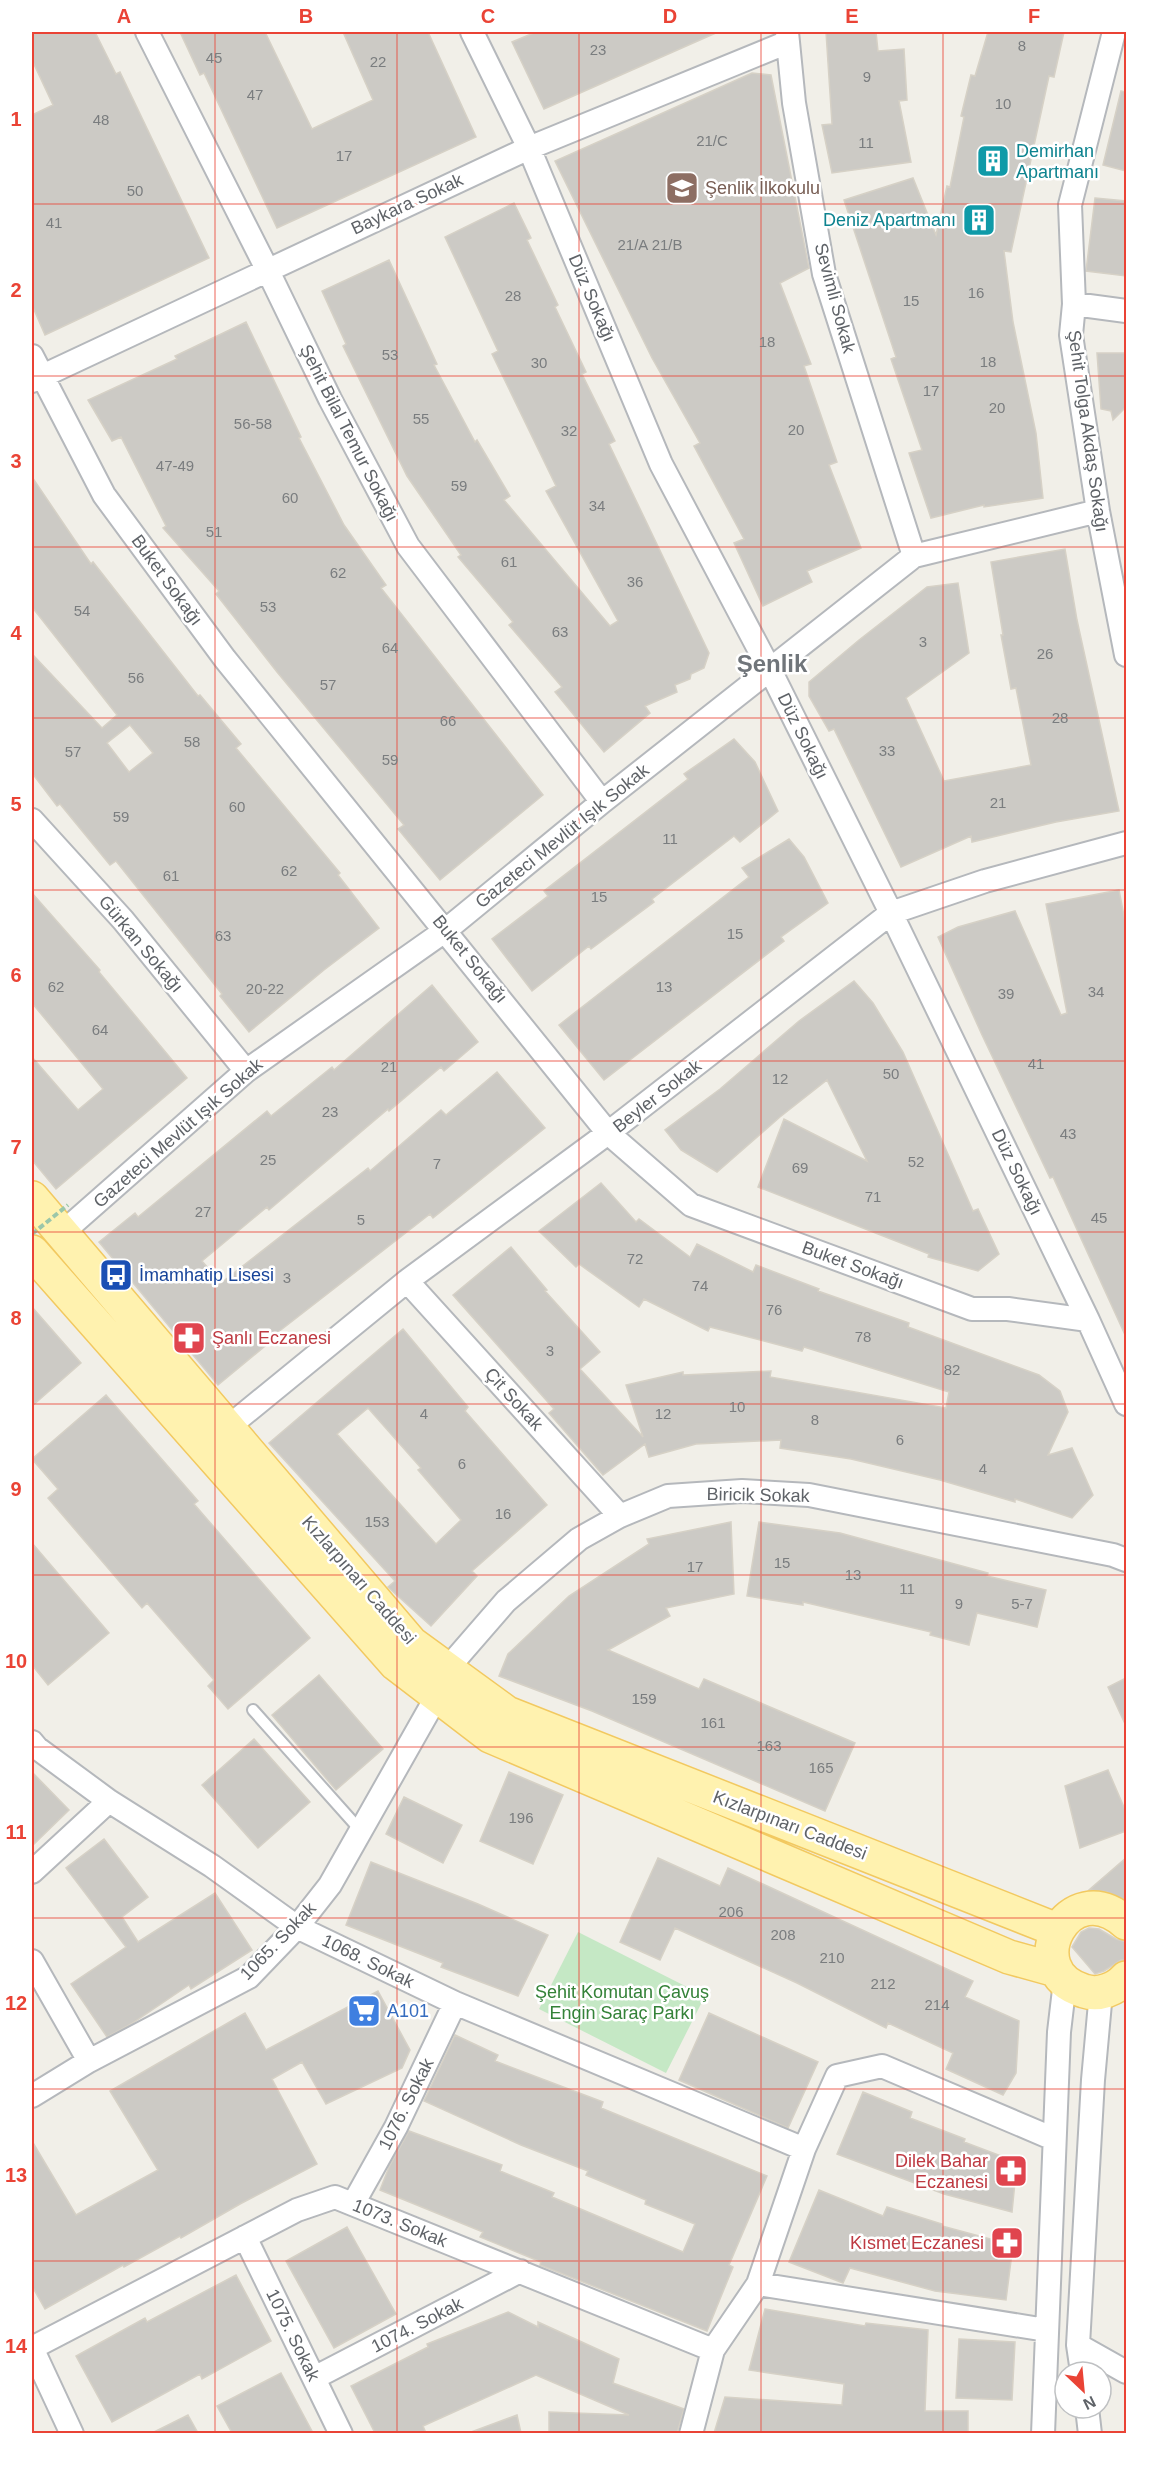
<svg xmlns="http://www.w3.org/2000/svg" width="1158" height="2465" viewBox="0 0 1158 2465" font-family="Arial,sans-serif">
  <style>
    .green { fill: #c5e8c5 }
    .building { fill: #cccac5; stroke: #d6d1c6; stroke-width: 1.5; fill-rule: evenodd }
    .lines { fill: none; stroke-linecap: round; stroke-linejoin: round }
    .lane-casing { stroke: #b5b8bc; stroke-width: 14 }
    .street-casing { stroke: #b5b8bc; stroke-width: 26 }
    .primary-casing { stroke: #f2c960; stroke-width: 36 }
    .lane { stroke: #fff; stroke-width: 10 }
    .street { stroke: #fff; stroke-width: 22 }
    .primary { stroke: #fff2af; stroke-width: 33 }
    .path-bridge { stroke: #9cc7a9; stroke-width: 4; stroke-dasharray: 6 3; stroke-linecap: butt }
    .grid { fill: none; stroke: #ea4335; stroke-width: 1.5; stroke-opacity: 0.55 }
    .labels { text-anchor: middle; stroke-width: 5; stroke-linejoin: round; paint-order: stroke }
    .number-label { font-size: 15px; fill: #7a7d7f }
    .culture-label { font-size: 18px; fill: #0d838f; stroke: #fff; text-anchor: start }
    .education-label { font-size: 18px; fill: #785e54; stroke: #fff; text-anchor: start }
    .street-label { font-size: 18px; fill: #5f6368; stroke: #fff }
    .transit-label { font-size: 18px; fill: #164399; stroke: #fff; text-anchor: start }
    .health-label { font-size: 18px; fill: #be3a42; stroke: #fff; text-anchor: end }
    .park-label { font-size: 18px; fill: #348238; stroke: #fff }
    .shop-label { font-size: 18px; fill: #366cbe; stroke: #fff; text-anchor: start }
    .district-label { font-size: 24px; font-weight: bold; fill: #70757a; stroke: #fff }
    .neatline { fill: none; stroke: #ea4335; stroke-width: 2 }
    .grid-label { font-size: 20px; text-anchor: middle; font-weight: bold; fill: #ea4335 }
  </style>
  <rect width="100%" height="100%" fill="#f1efe8"/>
  <path class="green" d="M578 1932 705 1996 666 2073 539 2009Z"/>
  <path class="building" d="M32 32H95L116 74 120 72 209 258 45 335 32 305V115L53 105 32 60Z
    M180 32H265L312 129 373 100 343 32H428L476 137 277 228 204 73 200 75Z
    M536 32H718L544 109 512 42Z
    M826 32H876L878 51 904 49 907 100 899 101 911 162 832 173 822 125 832 124Z
    M988 32H1064L1054 77 1049 76 1011 252 1004 251 1013 322 1036 433 1043 498 984 507V505L931 518 909 453 922 450 891 359 896 357 844 200 913 178 936 235 947 186 950 187 964 117 961 116 971 75 975 76Z
    M752 73 771 75 809 268 780 283 811 364 804 366 837 462 829 465 861 548 807 571 812 582 763 606 734 543 744 539 694 446 700 443 652 358 555 161Z
    M1121 91 1126 92V171L1103 165Z
    M1095 198 1126 201V276L1086 271Z
    M514 203 531 238 527 240 558 305 555 307 586 372 582 374 615 441 609 444 709 653 704 668 691 674 690 679 675 685 677 692 645 706 650 713 604 752 555 692 562 687 509 625 513 622 458 557 461 555 407 476 343 346 346 344 322 291 389 260 437 364 434 365 475 442 477 440 510 496 504 500 610 626 618 621 546 491 556 486 492 354 498 351 445 237Z
    M246 322 301 437 299 438 344 525 386 585 381 588 543 795 440 880 398 829 404 825 277 672 216 594 219 591 163 528 166 526 121 437 112 441 88 400 177 359 175 356Z
    M1097 353H1126V407L1113 420 1111 411 1101 409Z
    M32 477 91 564 93 562 198 696 200 695 241 744 236 748 340 873 338 875 379 928 324 970 249 1032 220 996 222 994 116 861 110 865 60 804 57 806 32 773V654L102 728 117 715 32 607ZM130 725 153 753 129 772 107 743Z
    M1065 549 1077 620 1119 811 1056 822 972 842 971 836 901 867 834 729 829 731 809 696V682L859 640 927 587 958 583 969 653 906 698 944 781 1031 765 1016 688 1011 689 1001 635H1003L991 562Z
    M734 739 755 762 778 811 740 842 734 836 652 899 654 902 591 949 589 946 532 991 492 939 548 896 544 891 688 779 684 774Z
    M789 839 804 857 828 903 781 937 784 941 604 1080 559 1025 749 877 742 868Z
    M1119 890 1126 926V1337L1053 1177 1050 1178 982 1035 938 937 958 927 1015 911 1061 1015 1067 1013 1046 904Z
    M32 893 100 970 99 972 187 1078 56 1189 32 1160V1057L78 1110 103 1089 32 1003Z
    M854 981 873 1003 903 1052 973 1211 978 1209 999 1254 978 1271 928 1257 929 1254 758 1187 784 1119 867 1161 827 1080 780 1117 717 1172 681 1150 665 1130 720 1089 799 1021Z
    M432 985 478 1042 444 1071 441 1067 389 1111 388 1109 269 1210 267 1207 202 1261 221 1283 368 1168 370 1171 441 1110 446 1115 497 1072 545 1128 433 1218 430 1214 268 1340 270 1342 218 1385 99 1242 135 1213 138 1217 267 1111 271 1116 332 1067 334 1070Z
    M601 1183 636 1222 639 1219 690 1257 697 1244 753 1272 756 1265 819 1289 818 1291 909 1323 908 1327 1039 1375 1060 1391 1068 1412 1048 1455 1072 1448 1093 1495 1072 1518 1015 1499V1502L940 1480 851 1459 780 1448 781 1440 696 1444 649 1457 645 1444 603 1475 549 1413 554 1409 453 1295 511 1247 547 1290 545 1291 600 1352 580 1369 643 1437 626 1385 683 1372V1375L771 1371 770 1377 946 1408 949 1392 804 1347 802 1351 710 1327 708 1331 644 1299 639 1307 579 1264 576 1267 539 1231Z
    M32 1307 81 1363 32 1406Z
    M403 1329 468 1407 465 1411 547 1505 472 1571 477 1576 431 1626 390 1589 388 1587 395 1581 269 1443ZM368 1408 421 1468 418 1470 461 1520 436 1544 337 1434Z
    M106 1395 198 1501 194 1504 310 1638 228 1709 208 1686 214 1680 147 1603 142 1608 48 1498 58 1489 32 1459Z
    M731 1522 734 1594 666 1608 670 1616 608 1650 699 1689 704 1679 855 1743 825 1811 592 1711 499 1676 508 1654 569 1596 649 1544 647 1539Z
    M759 1522 840 1533 988 1573 987 1576 1046 1590 1037 1627 977 1613 969 1645 930 1635 931 1632 803 1602V1605L747 1596Z
    M32 1543 109 1633 48 1685 32 1665Z
    M319 1675 383 1749 336 1790 272 1715Z
    M1126 1678V1726L1108 1687Z
    M254 1739 310 1802 258 1848 202 1785Z
    M1108 1770 1126 1812V1831L1080 1848 1065 1786Z
    M32 1772 69 1810 32 1846Z
    M509 1772 563 1795 533 1864 480 1841Z
    M404 1797 462 1825 443 1863 386 1834Z
    M104 1839 148 1897 122 1917 138 1942 215 1893 252 1950 191 1989 189 1985 131 2024 107 2037 71 1984 126 1947 66 1868Z
    M658 1858 720 1886 728 1868 973 1981 965 1997 1019 2021 1016 2073 1003 2095 946 2069 953 2053 888 2023 886 2028 797 1983 675 1928 660 1960 620 1942Z
    M1126 1858V1901L1107 1892 1089 1890Z
    M371 1862 478 1904 548 1935 518 1996 441 1967 443 1963 346 1925Z
    M1089 1928 1099 1929 1116 1939 1126 1942V1960H1121L1104 1971 1095 1974 1072 1947 1081 1932Z
    M378 1991 410 2050 402 2068 326 2104 302 2062 272 2079 317 2164 240 2204 181 2238 180 2236 124 2267 123 2265 45 2309 32 2286V2141L76 2215 158 2170 110 2091 245 2013 266 2050Z
    M709 2013 818 2062 788 2128 679 2080Z
    M455 2035 498 2055 495 2061 603 2102 601 2108 767 2176 729 2265 733 2267 707 2331 540 2265 541 2262 480 2237 483 2232 380 2190 389 2167 409 2131 502 2165 500 2171 554 2193 552 2197 683 2252 695 2224 645 2204 646 2200 586 2175 588 2171 521 2145 424 2101Z
    M863 2092 912 2112 910 2118 965 2139 964 2142 1017 2162 1012 2212 944 2194 837 2154Z
    M819 2190 883 2216 887 2207 942 2224V2226L1013 2245 1006 2300 935 2291 850 2268 843 2283 789 2262Z
    M347 2227 396 2314 334 2348 286 2261Z
    M236 2275 271 2341 202 2379 200 2374 112 2422 76 2356 145 2318 147 2322Z
    M765 2309 865 2326 866 2323 928 2330 925 2411H968V2433H714L725 2397 842 2405 844 2384 749 2370Z
    M508 2312 538 2327V2322L619 2359 613 2383 684 2409 677 2433H549V2412L629 2415 536 2375 423 2426 426 2433H375L351 2386 428 2347 427 2344Z
    M959 2339 1015 2342 1012 2400 956 2398Z
    M281 2373 313 2433H232L217 2406Z
    M188 2415 198 2433H152Z
    M517 2415 521 2433H471V2432Z"/>
  <g class="lines">
    <g class="lane-casing">
      <path id="lane" d="M253 1710 361 1831"/>
    </g>
    <g class="street-casing">
      <path id="street" d="M147 32 267 269 330 399 408 546 602 802
        M472 32 529 148 661 464 770 670 891 913 1088 1320 1126 1404
        M787 32 794 103 824 274 914 556
        M1114 32 1070 205 1074 304 1071 335 1098 511 1126 655
        M1074 304 1126 311
        M32 356 104 495 225 659 608 1133 691 1205 972 1309H1008L1088 1320
        M32 381 529 148 788 42
        M32 820 123 920 246 1071
        M62 1233 246 1071 446 930 602 802 914 556 1098 511
        M407 1281 620 1516
        M227 1428 407 1281 608 1133 891 913 985 881 1126 843
        M447 1669 506 1601 579 1539 620 1516 668 1496 742 1491 809 1495 1113 1555 1126 1560
        M32 1742 37 1748 109 1801 212 1866 297 1927 455 2003 804 2149
        M32 1872 109 1801
        M32 1961 89 2061
        M32 2096 89 2061 249 1977 297 1927 330 1885 437 1696
        M353 2204 396 2127 455 2003
        M245 2237 341 2434
        M758 2284 1046 2330
        M1078 2345 1126 2372
        M32 2348 297 2210 335 2197 713 2350
        M32 2348 72 2434
        M1082 2372 1078 2345 1093 2080 1101 1992
        M314 2378 520 2271
        M1087 2408 1090 2434
        M691 2434 713 2350 758 2284 804 2149 837 2076 882 2066 1054 2139
        M1043 2434 1059 2032 1065 1981"/>
    </g>
    <g class="primary-casing">
      <path id="primary" d="M32 1198 411 1643 507 1713 1057 1930
        M32 1252 396 1664 490 1736 1009 1957 1056 1970
        M1126 1923C1069 1871 1016 1971 1084 1991 1099 1996 1116 1989 1126 1978"/>
    </g>
    <use href="#lane" class="lane"/>
    <use href="#street" class="street"/>
    <use href="#primary" class="primary"/>
    <path class="path-bridge" d="M32 1234 68 1205"/>
  </g>
  <path class="grid" d="M215 32V2434M397 32V2434M579 32V2434M761 32V2434M943 32V2434M32 204H1126M32 376H1126M32 547H1126M32 718H1126M32 890H1126M32 1061H1126M32 1232H1126M32 1404H1126M32 1575H1126M32 1747H1126M32 1918H1126M32 2089H1126M32 2261H1126"/>
  <defs>
    <g id="building-square" transform="scale(1.725)"><rect x="-9" y="-9" width="18" height="18" rx="4" fill="#0f9aa8" stroke="#fff"/><path d="M-4-6H4V6H1V3H-1V6H-4ZM-2.5-4.3h1.7v1.8h-1.7ZM.8-4.3h1.7v1.8H.8ZM-2.5-1h1.7V.8h-1.7ZM.8-1h1.7V.8H.8Z" fill="#fff"/></g>
    <g id="school-square" transform="scale(1.725)"><rect x="-9" y="-9" width="18" height="18" rx="4" fill="#8d6e63" stroke="#fff"/><path d="M0-5L7-2L0 1L-7-2ZM-4 1L0 2.5L4 1V4Q0 6-4 4Z" fill="#fff"/></g>
    <g id="bus-square" transform="scale(1.725)"><rect x="-9" y="-9" width="18" height="18" rx="4" fill="#1a4fb4" stroke="#fff"/><path d="M-5-6H5V4H4V6H2V4H-2V6H-4V4H-5ZM-3.5-4V0h7V-4ZM-3.5 1.2v1.5H-2V1.2ZM2 1.2v1.5H3.5V1.2Z" fill="#fff"/></g>
    <g id="pharmacy-square" transform="scale(1.725)"><rect x="-9" y="-9" width="18" height="18" rx="4" fill="#e0444e" stroke="#fff"/><path d="M-2-6h4v4h4v4h-4v4h-4v-4h-4v-4h4Z" fill="#fff"/></g>
    <g id="supermarket-square" transform="scale(1.725)"><rect x="-9" y="-9" width="18" height="18" rx="4" fill="#3f7fe0" stroke="#fff"/><path d="M-6-5.5h2.5l.6 2H6L4.5 2H-2.5L-4.4-4H-6ZM-1.5 3.2a1.3 1.3 0 1 0 .1 0ZM3 3.2a1.3 1.3 0 1 0 .1 0Z" fill="#fff"/></g>
  </defs>
  <g fill-rule="evenodd">
    <use href="#building-square" x="993" y="161"/>
    <use href="#school-square" x="682" y="188"/>
    <use href="#building-square" x="979" y="220"/>
    <use href="#bus-square" x="116" y="1275"/>
    <use href="#pharmacy-square" x="189" y="1338"/>
    <use href="#supermarket-square" x="364" y="2011"/>
    <use href="#pharmacy-square" x="1011" y="2171"/>
    <use href="#pharmacy-square" x="1007" y="2243"/>
  </g>
  <g class="labels">
    <g class="number-label">
      <text x="1022" y="51">8</text>
      <text x="598" y="55">23</text>
      <text x="214" y="63">45</text>
      <text x="378" y="67">22</text>
      <text x="867" y="82">9</text>
      <text x="255" y="100">47</text>
      <text x="1003" y="109">10</text>
      <text x="101" y="125">48</text>
      <text x="712" y="146">21/C</text>
      <text x="866" y="148">11</text>
      <text x="344" y="161">17</text>
      <text x="135" y="196">50</text>
      <text x="54" y="228">41</text>
      <text x="650" y="250">21/A 21/B</text>
      <text x="976" y="298">16</text>
      <text x="513" y="301">28</text>
      <text x="911" y="306">15</text>
      <text x="767" y="347">18</text>
      <text x="390" y="360">53</text>
      <text x="988" y="367">18</text>
      <text x="539" y="368">30</text>
      <text x="931" y="396">17</text>
      <text x="997" y="413">20</text>
      <text x="421" y="424">55</text>
      <text x="253" y="429">56-58</text>
      <text x="796" y="435">20</text>
      <text x="569" y="436">32</text>
      <text x="175" y="471">47-49</text>
      <text x="459" y="491">59</text>
      <text x="290" y="503">60</text>
      <text x="597" y="511">34</text>
      <text x="214" y="537">51</text>
      <text x="509" y="567">61</text>
      <text x="338" y="578">62</text>
      <text x="635" y="587">36</text>
      <text x="268" y="612">53</text>
      <text x="82" y="616">54</text>
      <text x="560" y="637">63</text>
      <text x="923" y="647">3</text>
      <text x="390" y="653">64</text>
      <text x="1045" y="659">26</text>
      <text x="136" y="683">56</text>
      <text x="328" y="690">57</text>
      <text x="1060" y="723">28</text>
      <text x="448" y="726">66</text>
      <text x="192" y="747">58</text>
      <text x="887" y="756">33</text>
      <text x="73" y="757">57</text>
      <text x="390" y="765">59</text>
      <text x="998" y="808">21</text>
      <text x="237" y="812">60</text>
      <text x="121" y="822">59</text>
      <text x="670" y="844">11</text>
      <text x="289" y="876">62</text>
      <text x="171" y="881">61</text>
      <text x="599" y="902">15</text>
      <text x="735" y="939">15</text>
      <text x="223" y="941">63</text>
      <text x="56" y="992">62</text>
      <text x="664" y="992">13</text>
      <text x="265" y="994">20-22</text>
      <text x="1096" y="997">34</text>
      <text x="1006" y="999">39</text>
      <text x="100" y="1035">64</text>
      <text x="1036" y="1069">41</text>
      <text x="389" y="1072">21</text>
      <text x="891" y="1079">50</text>
      <text x="780" y="1084">12</text>
      <text x="330" y="1117">23</text>
      <text x="1068" y="1139">43</text>
      <text x="268" y="1165">25</text>
      <text x="916" y="1167">52</text>
      <text x="437" y="1169">7</text>
      <text x="800" y="1173">69</text>
      <text x="873" y="1202">71</text>
      <text x="203" y="1217">27</text>
      <text x="1099" y="1223">45</text>
      <text x="361" y="1225">5</text>
      <text x="635" y="1264">72</text>
      <text x="287" y="1283">3</text>
      <text x="700" y="1291">74</text>
      <text x="774" y="1315">76</text>
      <text x="863" y="1342">78</text>
      <text x="550" y="1356">3</text>
      <text x="952" y="1375">82</text>
      <text x="737" y="1412">10</text>
      <text x="424" y="1419">4</text>
      <text x="663" y="1419">12</text>
      <text x="815" y="1425">8</text>
      <text x="900" y="1445">6</text>
      <text x="462" y="1469">6</text>
      <text x="983" y="1474">4</text>
      <text x="503" y="1519">16</text>
      <text x="377" y="1527">153</text>
      <text x="782" y="1568">15</text>
      <text x="695" y="1572">17</text>
      <text x="853" y="1580">13</text>
      <text x="907" y="1594">11</text>
      <text x="959" y="1609">9</text>
      <text x="1022" y="1609">5-7</text>
      <text x="644" y="1704">159</text>
      <text x="713" y="1728">161</text>
      <text x="769" y="1751">163</text>
      <text x="821" y="1773">165</text>
      <text x="521" y="1823">196</text>
      <text x="731" y="1917">206</text>
      <text x="783" y="1940">208</text>
      <text x="832" y="1963">210</text>
      <text x="883" y="1989">212</text>
      <text x="937" y="2010">214</text>
    </g>
    <g class="culture-label">
      <text x="1016" y="157">Demirhan<tspan x="1016" dy="21">Apartmanı</tspan></text>
      <text x="956" y="226" text-anchor="end">Deniz Apartmanı</text>
    </g>
    <g class="education-label">
      <text x="705" y="194">Şenlik İlkokulu</text>
    </g>
    <g class="street-label">
      <text transform="translate(407 204) rotate(-25)" y="6">Baykara Sokak</text>
      <text transform="translate(592 298) rotate(67)" y="6">Düz Sokağı</text>
      <text transform="translate(835 298) rotate(75)" y="6">Sevimli Sokak</text>
      <text transform="translate(1088 431) rotate(82)" y="6">Şehit Tolga Akdaş Sokağı</text>
      <text transform="translate(349 433) rotate(63)" y="6">Şehit Bilal Temur Sokağı</text>
      <text transform="translate(167 580) rotate(54)" y="6">Buket Sokağı</text>
      <text transform="translate(803 736) rotate(64)" y="6">Düz Sokağı</text>
      <text transform="translate(562 836) rotate(-39)" y="6">Gazeteci Mevlüt Işık Sokak</text>
      <text transform="translate(141 944) rotate(50)" y="6">Gürkan Sokağı</text>
      <text transform="translate(470 959) rotate(51)" y="6">Buket Sokağı</text>
      <text transform="translate(657 1096) rotate(-38)" y="6">Beyler Sokak</text>
      <text transform="translate(178 1133) rotate(-41)" y="6">Gazeteci Mevlüt Işık Sokak</text>
      <text transform="translate(1017 1172) rotate(64)" y="6">Düz Sokağı</text>
      <text transform="translate(853 1265) rotate(20)" y="6">Buket Sokağı</text>
      <text transform="translate(514 1399) rotate(48)" y="6">Çit Sokak</text>
      <text transform="translate(758 1495) rotate(1)" y="6">Biricik Sokak</text>
      <text transform="translate(359 1580) rotate(49)" y="6">Kızlarpınarı Caddesi</text>
      <text transform="translate(790 1825) rotate(21)" y="6">Kızlarpınarı Caddesi</text>
      <text transform="translate(278 1941) rotate(-46)" y="6">1065. Sokak</text>
      <text transform="translate(368 1961) rotate(26)" y="6">1068. Sokak</text>
      <text transform="translate(406 2104) rotate(-63)" y="6">1076. Sokak</text>
      <text transform="translate(400 2223) rotate(22)" y="6">1073. Sokak</text>
      <text transform="translate(417 2325) rotate(-27)" y="6">1074. Sokak</text>
      <text transform="translate(293 2335) rotate(64)" y="6">1075. Sokak</text>
    </g>
    <g class="transit-label">
      <text x="139" y="1281">İmamhatip Lisesi</text>
    </g>
    <g class="health-label">
      <text x="212" y="1344" text-anchor="start">Şanlı Eczanesi</text>
      <text x="988" y="2167">Dilek Bahar<tspan x="988" dy="21">Eczanesi</tspan></text>
      <text x="984" y="2249">Kısmet Eczanesi</text>
    </g>
    <g class="park-label">
      <text x="622" y="1998">Şehit Komutan Çavuş<tspan x="622" dy="21">Engin Saraç Parkı</tspan></text>
    </g>
    <g class="shop-label">
      <text x="387" y="2017">A101</text>
    </g>
    <g class="district-label">
      <text x="772" y="672">Şenlik</text>
    </g>
  </g>
  <rect width="1158" height="2465" fill="none" stroke="#ffffff" stroke-width="66"/>
  <g transform="translate(1083 2390) rotate(154)"><circle r="28" fill="#ffffff" stroke="#bfc1c3" stroke-width="1.5"/>
  <path d="M0-4.5L10 22L0 15L-10 22Z" fill="#ea4335"/>
  <text y="-9" font-size="16" font-weight="bold" text-anchor="middle" fill="#5f6368">N</text>
  </g>
  <rect x="33" y="33" width="1092" height="2399" class="neatline"/>
  <g class="grid-label">
    <text x="124" y="23">A</text>
    <text x="306" y="23">B</text>
    <text x="488" y="23">C</text>
    <text x="670" y="23">D</text>
    <text x="852" y="23">E</text>
    <text x="1034" y="23">F</text>
    <text x="16" y="126">1</text>
    <text x="16" y="297">2</text>
    <text x="16" y="468">3</text>
    <text x="16" y="640">4</text>
    <text x="16" y="811">5</text>
    <text x="16" y="982">6</text>
    <text x="16" y="1154">7</text>
    <text x="16" y="1325">8</text>
    <text x="16" y="1496">9</text>
    <text x="16" y="1668">10</text>
    <text x="16" y="1839">11</text>
    <text x="16" y="2010">12</text>
    <text x="16" y="2182">13</text>
    <text x="16" y="2353">14</text>
  </g>
</svg>
